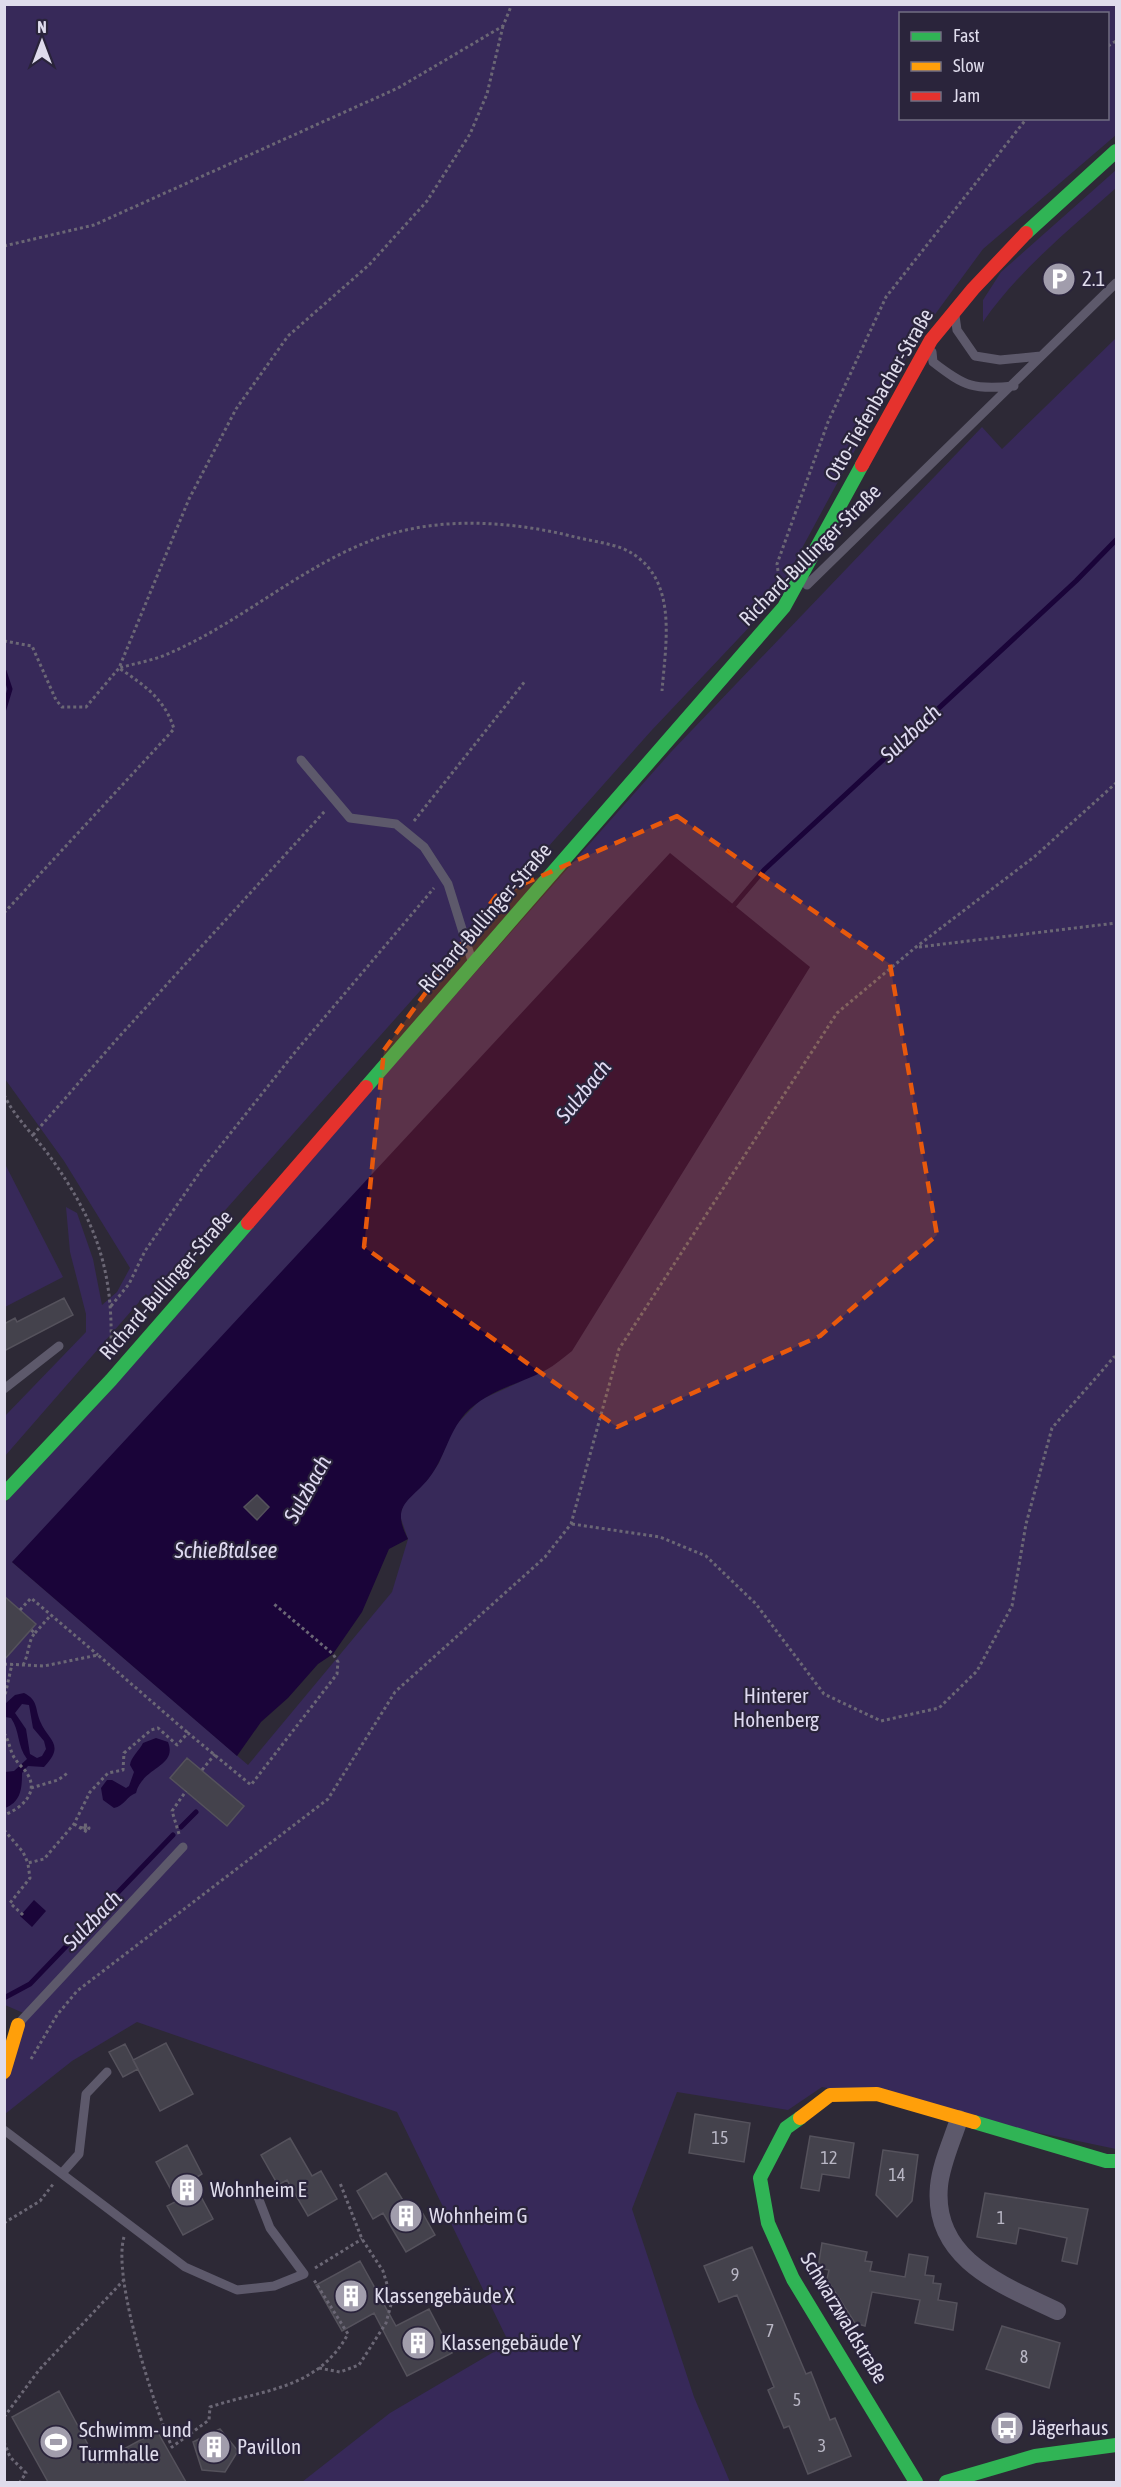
<svg xmlns="http://www.w3.org/2000/svg" width="1121" height="2487" viewBox="0 0 1121 2487" font-family="'Asap Condensed',sans-serif">
  <style>
    .green { fill: #372959; fill-rule: evenodd }
    .water { fill: #1a0439; fill-rule: evenodd }
    .lines { fill: none; stroke-linecap: round; stroke-linejoin: round }
    .stream { stroke: #1a0439; stroke-width: 5 }
    .building { fill: #44424c; stroke: #55525c; stroke-width: 1.5 }
    .path { stroke: #6b6775; stroke-width: 3; stroke-dasharray: 3 3; stroke-linecap: butt }
    .lane { stroke: #5d596b; stroke-width: 9 }
    .street { stroke: #5d596b; stroke-width: 18 }
    .fast { stroke: #30b455; stroke-width: 14 }
    .slow { stroke: #ff9f0a; stroke-width: 14 }
    .jam { stroke: #e5322d; stroke-width: 14 }
    .marked { fill: #e8590c; fill-opacity: 0.2; stroke: #e8590c; stroke-width: 4.5; stroke-dasharray: 12 8; stroke-linejoin: round }
    .labels { text-anchor: middle; stroke-width: 4.5; stroke-linejoin: round; paint-order: stroke }
    .number-label { font-size: 18px; fill: #b8b6c4 }
    .poi-label { font-size: 21px; fill: #dfdcec; stroke: #2a243b; text-anchor: start }
    .street-label { font-size: 21px; fill: #dfdcec; stroke: #2a243b }
    .park-label { font-size: 21px; fill: #ded9f0; stroke: #2a243b }
    .water-label { font-size: 22px; font-style: italic; fill: #dfdaf2; stroke: #2a243b }
  </style>
  <rect width="100%" height="100%" fill="#2d2936"/>
  <path class="green" d="M5 5H1116V135L983 249 925 328 895 376 773 602 651 731 148 1297 146 1294 5 1456V1416L86 1332V1314L70 1252 66 1207 77 1213 93 1259 102 1305 117 1292 130 1268 64 1161 5 1079ZM900 14H1108V118H900Z
    M1116 170V188C1069 230 1019 270 983 322V300L1001 272Z
    M1116 338V2149L822 2087 788 2110 677 2092 632 2209 694 2397 730 2482H302L390 2413 509 2343 397 2112 137 2022 72 2061 5 2114V2067L28 2015 5 2005V1503L671 752 982 427 1002 449ZM522 1381 480 1400 453 1428 439 1463 428 1479 404 1502 400 1516 408 1539 392 1592 248 1765 12 1562ZM186 1758 244 1806 227 1825 170 1778Z
    M5 1164 63 1277 5 1307H4Z"/>
  <path class="water" d="M670 853 810 967 572 1351C563 1358 555 1365 546 1370 518 1385 487 1390 465 1414 448 1433 445 1458 429 1478 410 1502 390 1504 408 1539L389 1549 362 1612 333 1654 318 1664 288 1698 261 1722 237 1756 12 1562Z
    M24 1693C38 1700 35 1708 40 1721 48 1741 66 1744 44 1767L28 1766 22 1773C22 1788 21 1802 5 1808V1772L14 1771 27 1759C17 1746 20 1731 11 1718L5 1717V1704L15 1695ZM22 1704 29 1705 33 1728 44 1741 46 1749 42 1756 37 1758 30 1754 26 1729 15 1713Z
    M156 1738 168 1742C178 1767 142 1767 136 1793 127 1796 124 1806 114 1808L103 1800 101 1788 107 1780H112L126 1788 129 1786 134 1772 130 1765C131 1757 139 1751 143 1743Z
    M34 1900 46 1911 32 1927 20 1916Z"/>
  <g class="lines">
    <path class="stream" d="M4 671 10 689 4 709
      M730 910 764 870 1076 581 1116 540
      M181 1827 196 1812
      M4 1998 30 1984 173 1835"/>
  </g>
  <path class="building" d="M64 1298 73 1315 4 1351V1324L15 1318 17 1322Z
    M257 1495 269 1507 257 1520 244 1507Z
    M4 1596 36 1624 4 1660Z
    M187 1758 244 1806 227 1826 170 1778Z
    M166 2043 193 2094 160 2111 133 2060Z
    M125 2044 138 2069 123 2077 109 2052Z
    M695 2114 750 2123 744 2162 689 2153Z
    M810 2136 854 2143 849 2178 822 2174 819 2191 801 2188Z
    M290 2138 312 2176 321 2171 337 2199 308 2216 287 2180 278 2185 261 2155Z
    M187 2145 202 2174 192 2180 213 2219 183 2235 167 2206 177 2201 156 2162Z
    M883 2150 918 2155 912 2201 897 2217 876 2195Z
    M386 2173 409 2210 418 2205 435 2235 406 2252 383 2213 373 2219 357 2191Z
    M985 2193 1088 2209 1077 2264 1062 2261 1067 2238 1019 2228 1016 2244 977 2237Z
    M822 2243 867 2252 865 2261 872 2262 870 2271 905 2277 909 2254 928 2257 925 2275 934 2276 933 2283 941 2284 938 2300 957 2303 953 2330 915 2323 920 2300 872 2292 865 2326 855 2323 827 2279 829 2270 818 2268Z
    M752 2247 806 2374 811 2372 830 2420 835 2418 851 2456 808 2474 789 2426 784 2428 768 2390 774 2387 737 2295 719 2302 704 2266Z
    M360 2261 396 2326 429 2309 452 2353 407 2376 374 2313 342 2331 316 2285Z
    M1002 2326 1060 2343 1049 2388 986 2369Z
    M59 2391 98 2463 157 2431 186 2482H48L12 2417Z
    M220 2429 238 2451 225 2472 202 2470 193 2442Z"/>
  <g class="lines">
    <path class="path" d="M1108 46 1116 41
      M4 246 94 225 398 88 503 26 512 4
      M778 571 777 564 828 422 886 297 1027 118
      M4 641 32 646 56 700 62 707H86L119 668 189 499 236 409 288 336 369 265 427 201 470 134 487 94 503 26
      M414 821 526 680
      M4 913 174 729C165 699 144 685 119 668 136 663 156 660 172 652 243 621 304 564 378 538 440 516 512 521 575 537 591 541 609 543 624 549 679 575 666 640 662 691
      M919 947 1116 923
      M4 1095C15 1118 36 1137 51 1158 95 1220 113 1268 111 1345
      M33 1135 118 1038 325 811
      M111 1306 129 1284 145 1251 202 1169 296 1051 434 888
      M572 1524 660 1537 706 1556 756 1604 824 1694 881 1721 939 1708 977 1671 1012 1606 1026 1524 1052 1428 1114 1357H1116
      M20 1610 31 1598 98 1655
      M35 1633 51 1615
      M4 1664 44 1666 98 1655 188 1733
      M23 1665C29 1655 28 1640 35 1633L31 1630
      M4 1700 12 1664
      M4 1733C10 1742 10 1753 16 1760 19 1765 25 1769 28 1775 39 1794 20 1809 4 1815
      M202 1770 215 1754
      M31 1788 58 1780 69 1772
      M74 1824 87 1832 89 1828 88 1825H82L81 1829 83 1830 88 1828 83 1825 85 1828
      M4 1830 23 1852 28 1863 44 1859 74 1824 90 1792 108 1773 123 1770 124 1753 151 1730 158 1728 177 1745 188 1733 251 1785 337 1674 338 1662 333 1654 274 1604
      M179 1834 172 1811 186 1791
      M23 1915 10 1903 30 1878 28 1864
      M31 2059 57 2015 77 1991 328 1799 395 1692 545 1557 571 1524 619 1349 837 1013 916 947 1034 857 1116 783
      M4 2223 40 2201 54 2183
      M124 2237C112 2278 154 2406 172 2447L209 2420 210 2407C264 2389 317 2390 348 2334L314 2280
      M315 2268 362 2239
      M319 2368 340 2372 359 2365 386 2323 392 2301 383 2271 362 2239 340 2183
      M4 2417 39 2370 123 2281
      M4 2442 10 2457 26 2473 20 2482"/>
    <path class="lane" d="M955 316 957 330 975 356 1000 360 1041 356
      M932 352 933 362C965 387 974 390 1014 386
      M807 585 1116 283
      M301 760 350 818 396 824 424 847 448 884 472 961
      M4 1389 59 1346
      M18 2024 183 1847
      M4 2130 185 2267 237 2290 274 2286 304 2274 270 2228 258 2197
      M63 2172 79 2154 86 2094 107 2072"/>
    <path class="street" d="M959 2119C952 2141 941 2164 939 2186 932 2260 1003 2285 1057 2311"/>
    <path class="fast" d="M1026 233 1116 151
      M366 1087 784 607 862 465
      M4 1494 111 1380 248 1223
      M800 2118 786 2128 760 2178 768 2223 793 2279 916 2482
      M974 2122 1106 2161H1116
      M946 2482 1035 2456 1116 2445"/>
    <path class="slow" d="M4 2072 18 2025
      M800 2118 830 2095 877 2094 974 2122"/>
    <path class="jam" d="M862 465 931 340 973 289 1026 233
      M248 1223 366 1087"/>
  </g>
  <path class="marked" d="M677 816 890 964 937 1235 820 1336 617 1427 364 1247 384 1050 496 896Z"/>
  <defs>
    <g id="parking-disc" transform="scale(1.725)"><circle r="9.5" fill="#a19dac" stroke="#2a243b"/><path d="M-3.5-5.5H1a3.5 3.5 0 0 1 0 7H-1V5.5H-3.5ZM-1-3.4V-.6H.8a1.4 1.4 0 0 0 0-2.8Z" fill="#fff"/></g>
    <g id="building-disc" transform="scale(1.725)"><circle r="9.5" fill="#a19dac" stroke="#2a243b"/><path d="M-4-6H4V6H1V3H-1V6H-4ZM-2.5-4.3h1.7v1.8h-1.7ZM.8-4.3h1.7v1.8H.8ZM-2.5-1h1.7V.8h-1.7ZM.8-1h1.7V.8H.8Z" fill="#fff"/></g>
    <g id="bus-disc" transform="scale(1.725)"><circle r="9.5" fill="#a19dac" stroke="#2a243b"/><path d="M-5-6H5V4H4V6H2V4H-2V6H-4V4H-5ZM-3.5-4V0h7V-4ZM-3.5 1.2v1.5H-2V1.2ZM2 1.2v1.5H3.5V1.2Z" fill="#fff"/></g>
    <g id="stadium-disc" transform="scale(1.725)"><circle r="9.5" fill="#a19dac" stroke="#2a243b"/><path d="M0-5a6.5 5 0 1 0 0 10a6.5 5 0 1 0 0-10ZM-3.5-1.8h7v3.6h-7Z" fill="#fff"/></g>
  </defs>
  <g fill-rule="evenodd">
    <use href="#parking-disc" x="1059" y="279"/>
    <use href="#building-disc" x="187" y="2190"/>
    <use href="#building-disc" x="406" y="2216"/>
    <use href="#building-disc" x="351" y="2296"/>
    <use href="#building-disc" x="418" y="2343"/>
    <use href="#bus-disc" x="1007" y="2428"/>
    <use href="#stadium-disc" x="56" y="2442"/>
    <use href="#building-disc" x="214" y="2447"/>
  </g>
  <g class="labels">
    <g class="number-label">
      <text x="720" y="2144">15</text>
      <text x="829" y="2164">12</text>
      <text x="897" y="2181">14</text>
      <text x="1001" y="2224">1</text>
      <text x="735" y="2281">9</text>
      <text x="770" y="2337">7</text>
      <text x="1024" y="2363">8</text>
      <text x="797" y="2406">5</text>
      <text x="822" y="2452">3</text>
    </g>
    <g class="poi-label">
      <text x="1082" y="286">2.1</text>
      <text x="210" y="2197">Wohnheim E</text>
      <text x="429" y="2223">Wohnheim G</text>
      <text x="374" y="2303">Klassengebäude X</text>
      <text x="441" y="2350">Klassengebäude Y</text>
      <text x="1030" y="2435">Jägerhaus</text>
      <text x="79" y="2437">Schwimm- und<tspan x="79" dy="24">Turmhalle</tspan></text>
      <text x="237" y="2454">Pavillon</text>
    </g>
    <g class="street-label">
      <text transform="translate(879 395) rotate(-60)" y="7">Otto-Tiefenbacher-Straße</text>
      <text transform="translate(810 555) rotate(-45)" y="7">Richard-Bullinger-Straße</text>
      <text transform="translate(485 918) rotate(-49)" y="7">Richard-Bullinger-Straße</text>
      <text transform="translate(166 1285) rotate(-49)" y="7">Richard-Bullinger-Straße</text>
      <text transform="translate(844 2318) rotate(59)" y="7">Schwarzwaldstraße</text>
    </g>
    <g class="park-label">
      <text x="776" y="1703">Hinterer<tspan x="776" dy="24">Hohenberg</tspan></text>
    </g>
    <g class="water-label">
      <text transform="translate(910 733) rotate(-43)" y="8">Sulzbach</text>
      <text transform="translate(583 1091) rotate(-51)" y="8">Sulzbach</text>
      <text transform="translate(307 1489) rotate(-61)" y="8">Sulzbach</text>
      <text x="226" y="1558">Schießtalsee</text>
      <text transform="translate(92 1920) rotate(-46)" y="8">Sulzbach</text>
    </g>
  </g>
  <rect width="1121" height="2487" fill="none" stroke="#dfdcec" stroke-width="12"/>
  <rect x="899" y="12" width="210" height="108" fill="#2a243b" stroke="#726e82" stroke-width="1.5"/>
  <rect x="911" y="32" width="30" height="9" fill="#30b455" stroke="#726e82" stroke-width="1.5"/>
  <text x="953" y="42" font-size="18" fill="#dfdcec">Fast</text>
  <rect x="911" y="62" width="30" height="9" fill="#ff9f0a" stroke="#726e82" stroke-width="1.5"/>
  <text x="953" y="72" font-size="18" fill="#dfdcec">Slow</text>
  <rect x="911" y="92" width="30" height="9" fill="#e5322d" stroke="#726e82" stroke-width="1.5"/>
  <text x="953" y="102" font-size="18" fill="#dfdcec">Jam</text>
  <g transform="translate(42 42)" stroke="#2a243b" stroke-width="4.5" paint-order="stroke">
  <path d="M0-4.5L10 22L0 15L-10 22Z" fill="#dfdcec"/>
  <text y="-9" font-size="16" font-weight="bold" text-anchor="middle" fill="#dfdcec">N</text>
  </g>
</svg>
